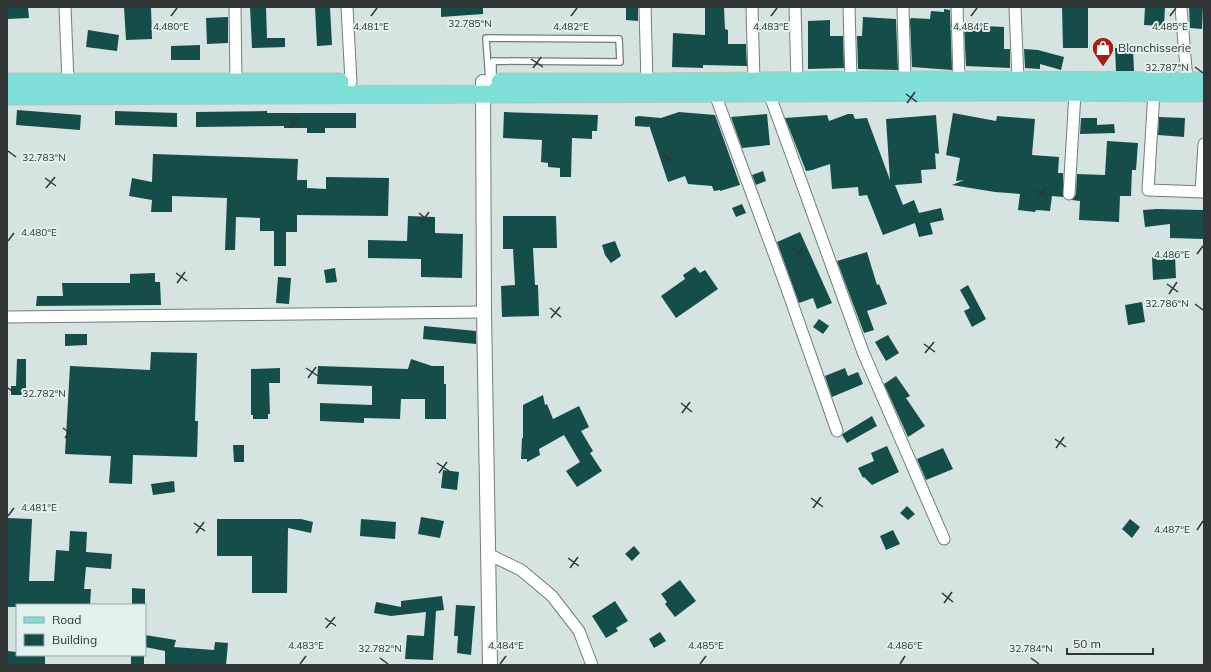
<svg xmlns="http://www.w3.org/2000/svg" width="1211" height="672" viewBox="0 0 1211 672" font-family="Mulish,sans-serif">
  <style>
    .building { fill: #154e48 }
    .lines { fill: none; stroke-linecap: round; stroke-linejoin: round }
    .service-casing { stroke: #717e7b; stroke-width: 8 }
    .minor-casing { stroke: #717e7b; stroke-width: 13 }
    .tertiary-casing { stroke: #717e7b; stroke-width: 16 }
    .primary-casing { stroke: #bdbfbe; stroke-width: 19 }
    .service { stroke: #fff; stroke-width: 5.5 }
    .minor { stroke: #fff; stroke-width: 11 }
    .tertiary { stroke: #fff; stroke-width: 14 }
    .primary { stroke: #7ddfd6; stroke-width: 17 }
    .ticks { fill: none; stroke: #303635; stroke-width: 1.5 }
    .labels { text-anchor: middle; stroke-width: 4; stroke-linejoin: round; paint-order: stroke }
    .poi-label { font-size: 12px; fill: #303635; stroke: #e2f1ee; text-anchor: start }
    .ticks-label { font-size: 10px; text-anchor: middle; fill: #303635; stroke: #e2f1ee; stroke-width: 4; stroke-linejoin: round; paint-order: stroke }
  </style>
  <rect width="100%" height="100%" fill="#d5e4e1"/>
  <path class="building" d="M7 7H28L29 18 8 19Z
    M124 7H151L152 39 126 40Z
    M250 7H266L267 38H285V47L252 48Z
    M315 7H330L332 45 317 46Z
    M441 7H483V14L441 17Z
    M626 7H638V21L626 20Z
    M705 7H724L725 29 728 30V44H746L747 66 703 65V68L672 67 673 33 705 35Z
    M1062 7H1088V48H1063Z
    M1145 7H1165L1164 26 1144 25Z
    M1189 7H1203L1202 29 1190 28Z
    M944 9 950 10 952 70 912 67 910 20 911 18 930 19 931 11 944 12Z
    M228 17V43L207 44 206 18Z
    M863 17 896 19 898 70 858 69 857 36H862Z
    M830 20V36H843L844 68 808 69V21Z
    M964 25 1004 27V49H1010V68L966 66Z
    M88 30 119 35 117 51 86 47Z
    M200 45V60H171V46Z
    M1133 47 1134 71H1116L1115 48Z
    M1024 49 1038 50 1064 57 1061 70 1040 64V69L1025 68Z
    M17 110 81 115 80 130 16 125Z
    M115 111 177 113V127L115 125Z
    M267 111V113H356V128H325V133H307V128H284V126L196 127V112Z
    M504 112 598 115 597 131H592V139L572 138 571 177H560V168L548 167V163L541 162 542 140 503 138Z
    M679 112 715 115 740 185 720 191V190L714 191 712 186 688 184 685 176 668 182 649 125V127L635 126V117L639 116 661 118Z
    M953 113 996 121 997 116 1035 119 1032 155 1059 157 1058 173H1063V197L1052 196 1050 211 1036 210 1035 212 1018 210 1020 194 995 192 952 185 964 180 956 181 960 158 946 155Z
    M767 114 770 145 742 148 731 117Z
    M848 114H853L855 119 867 118 890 180 886 119 936 115 939 154 935 153 936 169 921 170 922 183 895 185 903 205 914 200 919 213 941 208 944 220 930 223 933 234 919 237 915 223 883 235 867 195 859 196 858 187 832 189 830 164 812 170 806 171 785 118 827 115 829 121Z
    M1159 117 1185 118 1184 137 1158 135Z
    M1081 118H1097V125L1114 124 1115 133 1080 134Z
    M1107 141 1138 143 1136 170H1132L1131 196H1120L1119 222 1079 220 1080 201 1072 200 1076 194 1077 174 1105 175Z
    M153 154 298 159 297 180H307V188L326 189V177L389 178 388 216 297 215V232H286V266H274V231H260V218L236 217 235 250H225L227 198 172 196V212H151L152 200 129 196 132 178 152 182Z
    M763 171 766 181 756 185 752 175Z
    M742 204 746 213 736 217 732 208Z
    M1157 209 1204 210V239L1170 238V224L1145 227 1143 210Z
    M408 216 435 217V233L463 234 462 278 421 277V259L368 258V240L407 241Z
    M503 216H556L557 248H533L535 285H538L539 316 502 317 501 286 515 285 513 249H503Z
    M800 232 832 303 817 309 813 298 799 303 777 242Z
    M615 241 621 256 611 263 605 255 602 245Z
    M867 252 877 285 879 284 887 304 867 311 874 330 864 333 837 261Z
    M1175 255 1176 278 1153 280 1152 257Z
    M695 267 700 273 705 270 718 289 676 318 661 296 685 279 683 275Z
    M335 268 337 282 326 283 324 270Z
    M155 273V282H160L161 305 36 306 37 296H63L62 283H130V274Z
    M278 277 291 278 289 304 276 303Z
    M968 285 986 319 972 327 964 311 970 308 960 290Z
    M1142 302 1145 322 1128 325 1125 305Z
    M819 319 829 326 823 334 813 327Z
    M424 326 476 331V344L423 339Z
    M65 334H87V345L65 346Z
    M888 335 899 353 886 361 875 342Z
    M151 352 197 353 195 421H198L197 457 133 455 132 484 109 483 111 456 65 454 70 366 150 370Z
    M17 359H26V395H11V386H16Z
    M411 359 432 366H444V384H446V419H425V399H401L400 419 364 418V423L320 421V403L372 405V386L317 384 318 366 408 369Z
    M280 368V383H269L270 414H268V419H253V415H251V369Z
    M845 368 848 376 858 372 863 384 832 397 825 376Z
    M896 376 910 396 906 398 925 426 908 437 884 384Z
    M543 395 545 405 547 404 553 419 579 406 589 427 581 431 593 451 590 453 602 471 577 487 566 471 580 462 564 435 539 449 540 455 527 462V459H521L522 438H523V405Z
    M872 416 877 426 847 443 842 435 844 433Z
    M233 445H244V462H234Z
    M887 446 899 472 872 485 864 477 863 478 858 468 874 461 871 453Z
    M943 448 953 469 926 480 917 459Z
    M443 470 459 472 457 490 441 488Z
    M174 481 175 492 153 495 151 484Z
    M907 506 915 514 908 520 900 513Z
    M421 517 444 521 440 538 418 534Z
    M7 518 32 519 29 581H54L56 550 69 551 70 531 87 532 86 552 112 554 111 569 86 567 84 589H91L90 605H17V607H7Z
    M217 519H301L313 522 311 533 288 528 287 593H252V556H217Z
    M361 519 396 522 395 539 360 536Z
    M1130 519 1140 527 1132 538 1122 529Z
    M893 530 900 544 886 550 880 536Z
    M634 546 640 553 632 561 625 554Z
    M680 580 696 601 675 617 665 604 667 602 661 594Z
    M132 588 145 589V605H132Z
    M442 596 444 610 436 611 433 660 405 659 407 635 424 636 426 612 391 616 374 613 376 602 401 607V601Z
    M615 601 628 621 616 628 618 631 606 638 592 616Z
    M456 605 475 606 471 655 457 653 458 636H454Z
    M660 632 666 641 654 648 649 639Z
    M145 635 176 640 174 647 214 650 215 642 228 643 226 665H165V651L145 647Z
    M7 651 17 652V655H45V665H7Z
    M131 655H144V665H131Z"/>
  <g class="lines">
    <g class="service-casing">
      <path id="service" d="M489 82 486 38 619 39 620 62 493 61V82"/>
    </g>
    <g class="minor-casing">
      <path id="minor" d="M65 7 68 82
        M235 7 236 82
        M347 7 351 82
        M645 7 647 82
        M752 7 754 81
        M795 7 797 81
        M849 7 851 80
        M903 7 905 80
        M957 7 959 80
        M1015 7 1018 80
        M1181 7 1187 81
        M1154 92 1148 190 1204 192
        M769 93 863 352 944 539
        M715 94 786 286 837 431
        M1201 192 1204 144
        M1069 194 1075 93
        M7 317 484 312
        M488 554 521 570 552 596 579 631 592 665"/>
    </g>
    <g class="tertiary-casing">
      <path id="tertiary" d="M483 82 484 312 490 665"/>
    </g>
    <g class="primary-casing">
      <path id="primary" d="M7 82H340
        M500 82H647L905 80 1204 81
        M7 96 1008 92 1204 93"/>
    </g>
    <use href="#service" class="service"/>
    <use href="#minor" class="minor"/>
    <use href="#tertiary" class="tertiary"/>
    <use href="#primary" class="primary"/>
  </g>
  <path class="ticks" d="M462 8 470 14M171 16 177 8M371 16 377 8M571 16 577 8M771 16 777 8M971 16 977 8M1170 16 1176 8M531 59 543 67M1195 67 1203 73M533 68 541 57M906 94 917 102M907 103 915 92M288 118 299 127M290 128 298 117M8 151 16 157M662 154 674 162M664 163 672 152M45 178 56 186M46 188 55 177M1036 189 1048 197M1038 199 1046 187M419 213 430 222M421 223 429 212M8 241 14 233M793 249 804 257M1197 254 1203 246M795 258 803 247M176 273 187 281M177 283 185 272M1167 284 1178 292M1169 294 1177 282M1195 304 1203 310M550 308 561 317M551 318 560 307M924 344 935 352M925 353 934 342M306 368 318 376M308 378 316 367M8 388 16 394M681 403 692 412M682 413 690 402M63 428 74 436M65 438 73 426M1055 439 1066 447M1056 448 1064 437M437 463 449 471M439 473 447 462M811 498 823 507M813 508 821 497M8 516 14 508M194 523 205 531M1197 530 1203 521M196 533 204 522M568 558 579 566M570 568 578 557M942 593 953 602M944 603 952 592M325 618 336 626M326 628 335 617M380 658 388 664M1031 658 1039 664M300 664 306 656M500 664 506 656M700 664 706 656M900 664 905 656"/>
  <defs>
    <g id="shop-pin" transform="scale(1.15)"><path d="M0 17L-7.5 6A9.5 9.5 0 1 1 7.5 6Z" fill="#ad1d12" stroke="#e2f1ee"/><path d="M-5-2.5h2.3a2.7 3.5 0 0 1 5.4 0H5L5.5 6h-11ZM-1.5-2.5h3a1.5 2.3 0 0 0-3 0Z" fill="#fff"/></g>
  </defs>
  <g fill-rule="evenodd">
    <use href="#shop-pin" x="1103" y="48"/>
  </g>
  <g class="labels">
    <g class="poi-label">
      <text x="1118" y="52">Blanchisserie</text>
    </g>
  </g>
  <g class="ticks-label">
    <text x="470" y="27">32.785°N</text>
    <text x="171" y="30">4.480°E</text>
    <text x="371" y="30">4.481°E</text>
    <text x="571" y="30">4.482°E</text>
    <text x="771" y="30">4.483°E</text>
    <text x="971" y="30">4.484°E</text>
    <text x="1170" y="30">4.485°E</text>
    <text x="1167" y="71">32.787°N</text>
    <text x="44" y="161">32.783°N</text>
    <text x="39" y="236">4.480°E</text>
    <text x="1172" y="258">4.486°E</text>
    <text x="1167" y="307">32.786°N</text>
    <text x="44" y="397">32.782°N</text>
    <text x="39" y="511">4.481°E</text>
    <text x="1172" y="533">4.487°E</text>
    <text x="306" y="649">4.483°E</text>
    <text x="506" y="649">4.484°E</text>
    <text x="706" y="649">4.485°E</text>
    <text x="905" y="649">4.486°E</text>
    <text x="380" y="652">32.782°N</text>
    <text x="1031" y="652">32.784°N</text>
  </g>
  <rect width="1211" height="672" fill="none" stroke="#303635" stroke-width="16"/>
  <rect x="16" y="604" width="130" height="52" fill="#e2f1ee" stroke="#9ba6a4"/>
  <rect x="24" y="617" width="20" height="6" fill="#7ddfd6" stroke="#9ba6a4"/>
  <text x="52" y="624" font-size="12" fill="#303635">Road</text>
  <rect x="24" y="634" width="20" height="12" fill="#154e48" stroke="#9ba6a4"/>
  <text x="52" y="644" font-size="12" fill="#303635">Building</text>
  <path d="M1067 648v6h86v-6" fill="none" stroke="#303635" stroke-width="2"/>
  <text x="1073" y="648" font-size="12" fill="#303635" stroke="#e2f1ee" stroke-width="3" paint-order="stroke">50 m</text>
</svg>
